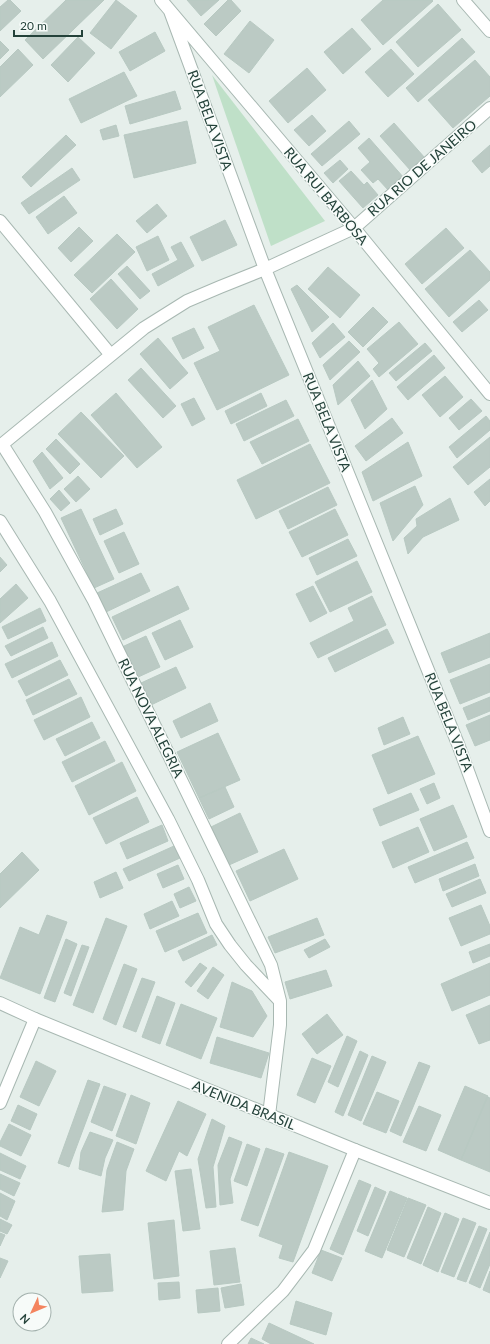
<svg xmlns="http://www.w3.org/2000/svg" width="490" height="1344" viewBox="0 0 490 1344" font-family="Lato,sans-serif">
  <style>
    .green { fill: #bfe0c8 }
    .building { fill: #bbcac4; stroke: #b8c9c2 }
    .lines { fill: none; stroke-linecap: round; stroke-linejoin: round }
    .minor-casing { stroke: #a8b8b2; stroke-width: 14 }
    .tertiary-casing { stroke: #a8b8b2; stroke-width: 14 }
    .minor { stroke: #fff; stroke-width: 12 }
    .tertiary { stroke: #fff; stroke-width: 12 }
    .labels { text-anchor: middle; stroke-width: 3; stroke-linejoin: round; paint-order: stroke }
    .street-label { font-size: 14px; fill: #24423a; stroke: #f7fbf9 }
  </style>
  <rect width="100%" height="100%" fill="#e6efeb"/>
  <path class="green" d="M212 75 325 221 271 246Z"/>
  <path class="building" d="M8 0H10L21 11 0 31V7Z
    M66 0H104L43 59 25 40Z
    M116 0 137 16 111 49 90 33Z
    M187 0H219L201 16Z
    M228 0H231L241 11 216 36 204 24Z
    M383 0H432L433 1 383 45 361 20Z
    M438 4 461 30 418 67 396 42Z
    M250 21 274 40 249 73 224 54Z
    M352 28 371 49 343 74 324 52Z
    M155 32 165 51 130 71 119 52Z
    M78 37 95 53 68 82 51 65Z
    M462 38 475 52 418 102 406 88Z
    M0 41 9 50 0 59Z
    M18 49 33 65 0 97V67Z
    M391 49 414 74 388 97 365 72Z
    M475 60 490 77V96L453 128 428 100Z
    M307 68 326 90 288 123 269 101Z
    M124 72 137 96 81 123 69 99Z
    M175 91 181 109 130 124 125 106Z
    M312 115 326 131 309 146 294 130Z
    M187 121 196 163 134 178 124 135Z
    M349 121 360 134 322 166 311 154Z
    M394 123 425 158 411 171 380 136Z
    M116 125 119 136 103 140 100 130Z
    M66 135 76 145 31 187 22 177Z
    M369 138 404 178 389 191 378 179 373 183 361 170 370 162 358 148Z
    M490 145V166L482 173 472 161Z
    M340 160 348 169 333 183 324 173Z
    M72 168 80 180 29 214 21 203Z
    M351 171 364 185 367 182 378 195 363 208 339 181Z
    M64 196 77 213 48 234 36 217Z
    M157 204 167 216 147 233 136 221Z
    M225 220 237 245 202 261 190 237Z
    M79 227 93 241 71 262 58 248Z
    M446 228 464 248 422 284 405 264Z
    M117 234 135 252 92 293 74 275Z
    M158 236 169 260 147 271 136 247Z
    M181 242 194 266 158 286 152 274 178 260 171 247Z
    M470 250 490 272V280L449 317 425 289Z
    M127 266 150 291 140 299 118 274Z
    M328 267 360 295 340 318 308 289Z
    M111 279 138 309 117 329 90 299Z
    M297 285 329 317 312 332 291 289Z
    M479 300 488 310 462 332 453 322Z
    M254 305 289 375 217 410 194 363 220 351 208 327Z
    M373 307 388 322 363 347 348 332Z
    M399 322 418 344 379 377 373 369 379 363 367 349Z
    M333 323 345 337 320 358 312 343Z
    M194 328 204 348 183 359 172 338Z
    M158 338 188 373 170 389 140 354Z
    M349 341 360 352 330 380 323 365Z
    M425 343 432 351 396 381 389 373Z
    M434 355 445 368 408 400 397 387Z
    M358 361 370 376 338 405 333 385Z
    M141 368 176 406 163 418 128 380Z
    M445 376 463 397 440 417 422 395Z
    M372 380 387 409 365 429 351 400Z
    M116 393 162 447 137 468 91 415Z
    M261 393 267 406 231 424 225 411Z
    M194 398 205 419 192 426 181 404Z
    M471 399 482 411 459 430 449 418Z
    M286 400 294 416 244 441 236 424Z
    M81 412 124 456 101 478 58 434Z
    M486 416 490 421V430L457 458 449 447Z
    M392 418 403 433 366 461 355 446Z
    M298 419 309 441 262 464 250 442Z
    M490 437V467L468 485 453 467Z
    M56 439 80 464 70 474 46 449Z
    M408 442 422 476 373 501 362 472Z
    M310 444 330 483 256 519 237 480Z
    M42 452 63 478 50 489 33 461Z
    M78 476 90 489 76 502 64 489Z
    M490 479V501L485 506 474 492Z
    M415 486 423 505 393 541 380 503Z
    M328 487 337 505 288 529 279 511Z
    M59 490 70 503 61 511 50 499Z
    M450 498 459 520 423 537 408 554 404 538 417 526 416 519Z
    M81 509 114 579 94 588 61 518Z
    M116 509 123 524 100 535 93 519Z
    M335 509 348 535 302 557 289 532Z
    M124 532 139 564 119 573 104 541Z
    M348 539 357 556 317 575 309 558Z
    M0 557 7 565 0 572Z
    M357 561 372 592 330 612 315 582Z
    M141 573 150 591 106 612 97 593Z
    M16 584 28 598 0 623V599Z
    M178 586 189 609 123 640 112 617Z
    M313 586 327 613 310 622 296 594Z
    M372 596 386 625 318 658 310 643 354 621 348 608Z
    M40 608 46 621 8 639 2 627Z
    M180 620 193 647 165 660 152 633Z
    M43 627 48 638 11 656 5 646Z
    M387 629 394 643 335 672 328 658Z
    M490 633V657L449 673 441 653Z
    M146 636 160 667 136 678 122 647Z
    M52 642 58 656 12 678 5 664Z
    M60 660 68 675 26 696 18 681Z
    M490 664V692L460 704 450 680Z
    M176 667 186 688 151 705 141 683Z
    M69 679 77 694 33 715 26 700Z
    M81 697 90 717 44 740 34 720Z
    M490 697V711L468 720 463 708Z
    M210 703 218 721 181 738 173 721Z
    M490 715V740L475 746 466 725Z
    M403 717 410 734 384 745 378 728Z
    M92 722 100 738 65 756 56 739Z
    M218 733 240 780 199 798 177 752Z
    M418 736 435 774 388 794 372 755Z
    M105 741 115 761 72 782 62 762Z
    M122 762 136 791 89 815 75 786Z
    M434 783 440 798 427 804 420 789Z
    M225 787 234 807 209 819 199 798Z
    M411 793 419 810 380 826 373 809Z
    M137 797 149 822 106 844 93 818Z
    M453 805 467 837 434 851 420 819Z
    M240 813 258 852 229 865 211 827Z
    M162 825 168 841 127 859 120 843Z
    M418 827 429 852 393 868 382 842Z
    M467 842 474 858 415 883 408 867Z
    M174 846 180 858 129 881 123 869Z
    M284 849 298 879 250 901 236 871Z
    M22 852 39 870 0 908V874Z
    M475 864 479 876 443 891 439 879Z
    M178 865 184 879 163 888 157 874Z
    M116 872 123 888 100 898 94 882Z
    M480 879 486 893 452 907 446 894Z
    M189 887 196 901 180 908 174 894Z
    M172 901 179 916 150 929 144 914Z
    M481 905 490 926V934L461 946 449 918Z
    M198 913 207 933 165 952 156 931Z
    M47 915 67 922 40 994 0 978 20 927 39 935Z
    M106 918 127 926 93 1013 73 1005Z
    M317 918 324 935 275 953 268 937Z
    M212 935 217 945 183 961 178 951Z
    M66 939 77 944 55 1002 44 998Z
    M325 939 330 947 309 958 304 950Z
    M490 944V956L473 963 469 952Z
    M82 945 89 947 71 996 64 993Z
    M200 963 207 968 191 987 185 982Z
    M490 963V995L452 1011 441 984Z
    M124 964 137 969 116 1025 103 1019Z
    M213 967 224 975 208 999 197 991Z
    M326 970 332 986 290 999 285 982Z
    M142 978 155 982 136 1032 123 1027Z
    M232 982 252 991 267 1016 253 1037 220 1027Z
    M157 996 175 1003 160 1044 142 1037Z
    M181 1004 217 1018 201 1059 166 1045Z
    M490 1005V1040L479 1044 466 1015Z
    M327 1014 343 1035 317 1054 302 1034Z
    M347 1036 357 1041 338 1087 328 1082Z
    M217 1037 269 1053 261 1078 210 1063Z
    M360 1051 368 1055 343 1116 335 1112Z
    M372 1056 386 1062 361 1121 348 1115Z
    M312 1058 331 1066 315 1103 297 1095Z
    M36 1061 56 1071 39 1106 20 1097Z
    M419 1062 430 1066 401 1136 390 1131Z
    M88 1080 100 1084 69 1167 58 1163Z
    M104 1086 126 1094 112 1131 91 1122Z
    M465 1086 488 1096 461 1160 438 1150Z
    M377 1092 399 1101 386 1133 363 1124Z
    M131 1095 150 1103 136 1144 116 1136Z
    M487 1097 490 1098V1172L461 1160Z
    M178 1101 206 1114 187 1156 179 1151 166 1181 146 1171Z
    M18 1105 37 1114 30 1130 11 1121Z
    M419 1106 441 1115 426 1151 403 1142Z
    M212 1119 225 1126 213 1167 216 1207 206 1208 198 1159Z
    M9 1124 31 1135 21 1156 0 1146V1142Z
    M90 1132 113 1140 105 1158 101 1176 79 1169 81 1152Z
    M229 1137 242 1142 230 1179 233 1203 220 1205 218 1165Z
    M117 1142 134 1149 126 1171 123 1210 102 1212 107 1170Z
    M247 1144 260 1149 247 1186 234 1181Z
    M266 1148 284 1154 258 1226 241 1220Z
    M289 1152 328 1166 293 1262 279 1258 283 1245 259 1236Z
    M0 1153 26 1166 20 1179 0 1170Z
    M191 1169 200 1229 183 1231 175 1171Z
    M0 1174 20 1183 14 1196 0 1189Z
    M359 1180 371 1185 343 1255 330 1249Z
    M375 1187 386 1192 368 1236 357 1231Z
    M390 1191 407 1198 382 1258 365 1251Z
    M0 1193 15 1201 7 1220 0 1216Z
    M408 1198 426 1205 404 1257 387 1250Z
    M428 1207 441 1213 421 1264 407 1258Z
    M445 1213 459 1219 438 1272 423 1265Z
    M463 1218 476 1223 454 1277 441 1272Z
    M0 1219 12 1225 7 1234 0 1231Z
    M174 1220 179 1276 154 1279 148 1223Z
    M479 1226 487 1229 466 1282 457 1279Z
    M490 1232V1264L480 1288 469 1283Z
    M0 1233 5 1235 0 1246Z
    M235 1248 240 1282 214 1285 210 1251Z
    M321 1250 342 1258 332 1281 312 1273Z
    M110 1254 113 1291 82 1293 79 1256Z
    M0 1258 8 1261 0 1278Z
    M490 1271V1293L483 1290Z
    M179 1282 180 1298 159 1300 158 1283Z
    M241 1284 244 1305 225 1308 221 1288Z
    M218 1288 220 1311 198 1313 196 1290Z
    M296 1301 332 1313 326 1335 290 1324Z
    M269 1323 314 1344H271L262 1339Z
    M251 1338 264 1344H248Z"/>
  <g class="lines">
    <g class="minor-casing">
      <path id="minor" d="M161 0 354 228 490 394
        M170 11 265 269 458 744 490 831
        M0 221 110 354
        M2 444 45 512 93 599 271 965 280 1001V1025L269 1115
        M0 446 144 328 187 301 220 287 265 269 354 228 490 108
        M0 521 50 601 168 819 198 880 216 924 230 945 246 965 279 1000
        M0 1103 35 1019
        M228 1344 283 1291 314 1250 355 1150"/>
    </g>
    <g class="tertiary-casing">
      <path id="tertiary" d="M463 0 490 31
        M0 1003 35 1019 355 1150 490 1203"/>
    </g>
    <use href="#minor" class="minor"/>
    <use href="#tertiary" class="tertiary"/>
  </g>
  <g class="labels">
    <g class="street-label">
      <text transform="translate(210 120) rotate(70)" y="5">RUA BELA VISTA</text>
      <text transform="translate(422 168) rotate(-41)" y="5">RUA RIO DE JANEIRO</text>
      <text transform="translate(326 196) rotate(50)" y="5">RUA RUI BARBOSA</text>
      <text transform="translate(327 422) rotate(68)" y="5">RUA BELA VISTA</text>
      <text transform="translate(151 718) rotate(64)" y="5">RUA NOVA ALEGRIA</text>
      <text transform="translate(449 722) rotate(68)" y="5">RUA BELA VISTA</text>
      <text transform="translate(244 1105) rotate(22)" y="5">AVENIDA BRASIL</text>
    </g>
  </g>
  <g transform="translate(32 1312) rotate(226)"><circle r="19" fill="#f7fbf9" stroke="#a3b1ad"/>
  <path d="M0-3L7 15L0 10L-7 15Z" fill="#f4845f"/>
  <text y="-6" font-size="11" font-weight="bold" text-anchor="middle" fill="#24423a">N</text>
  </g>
  <path d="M14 30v6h68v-6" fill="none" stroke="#24423a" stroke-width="2"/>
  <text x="20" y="30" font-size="12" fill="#24423a" stroke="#f7fbf9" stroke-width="3" paint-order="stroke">20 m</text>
</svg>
